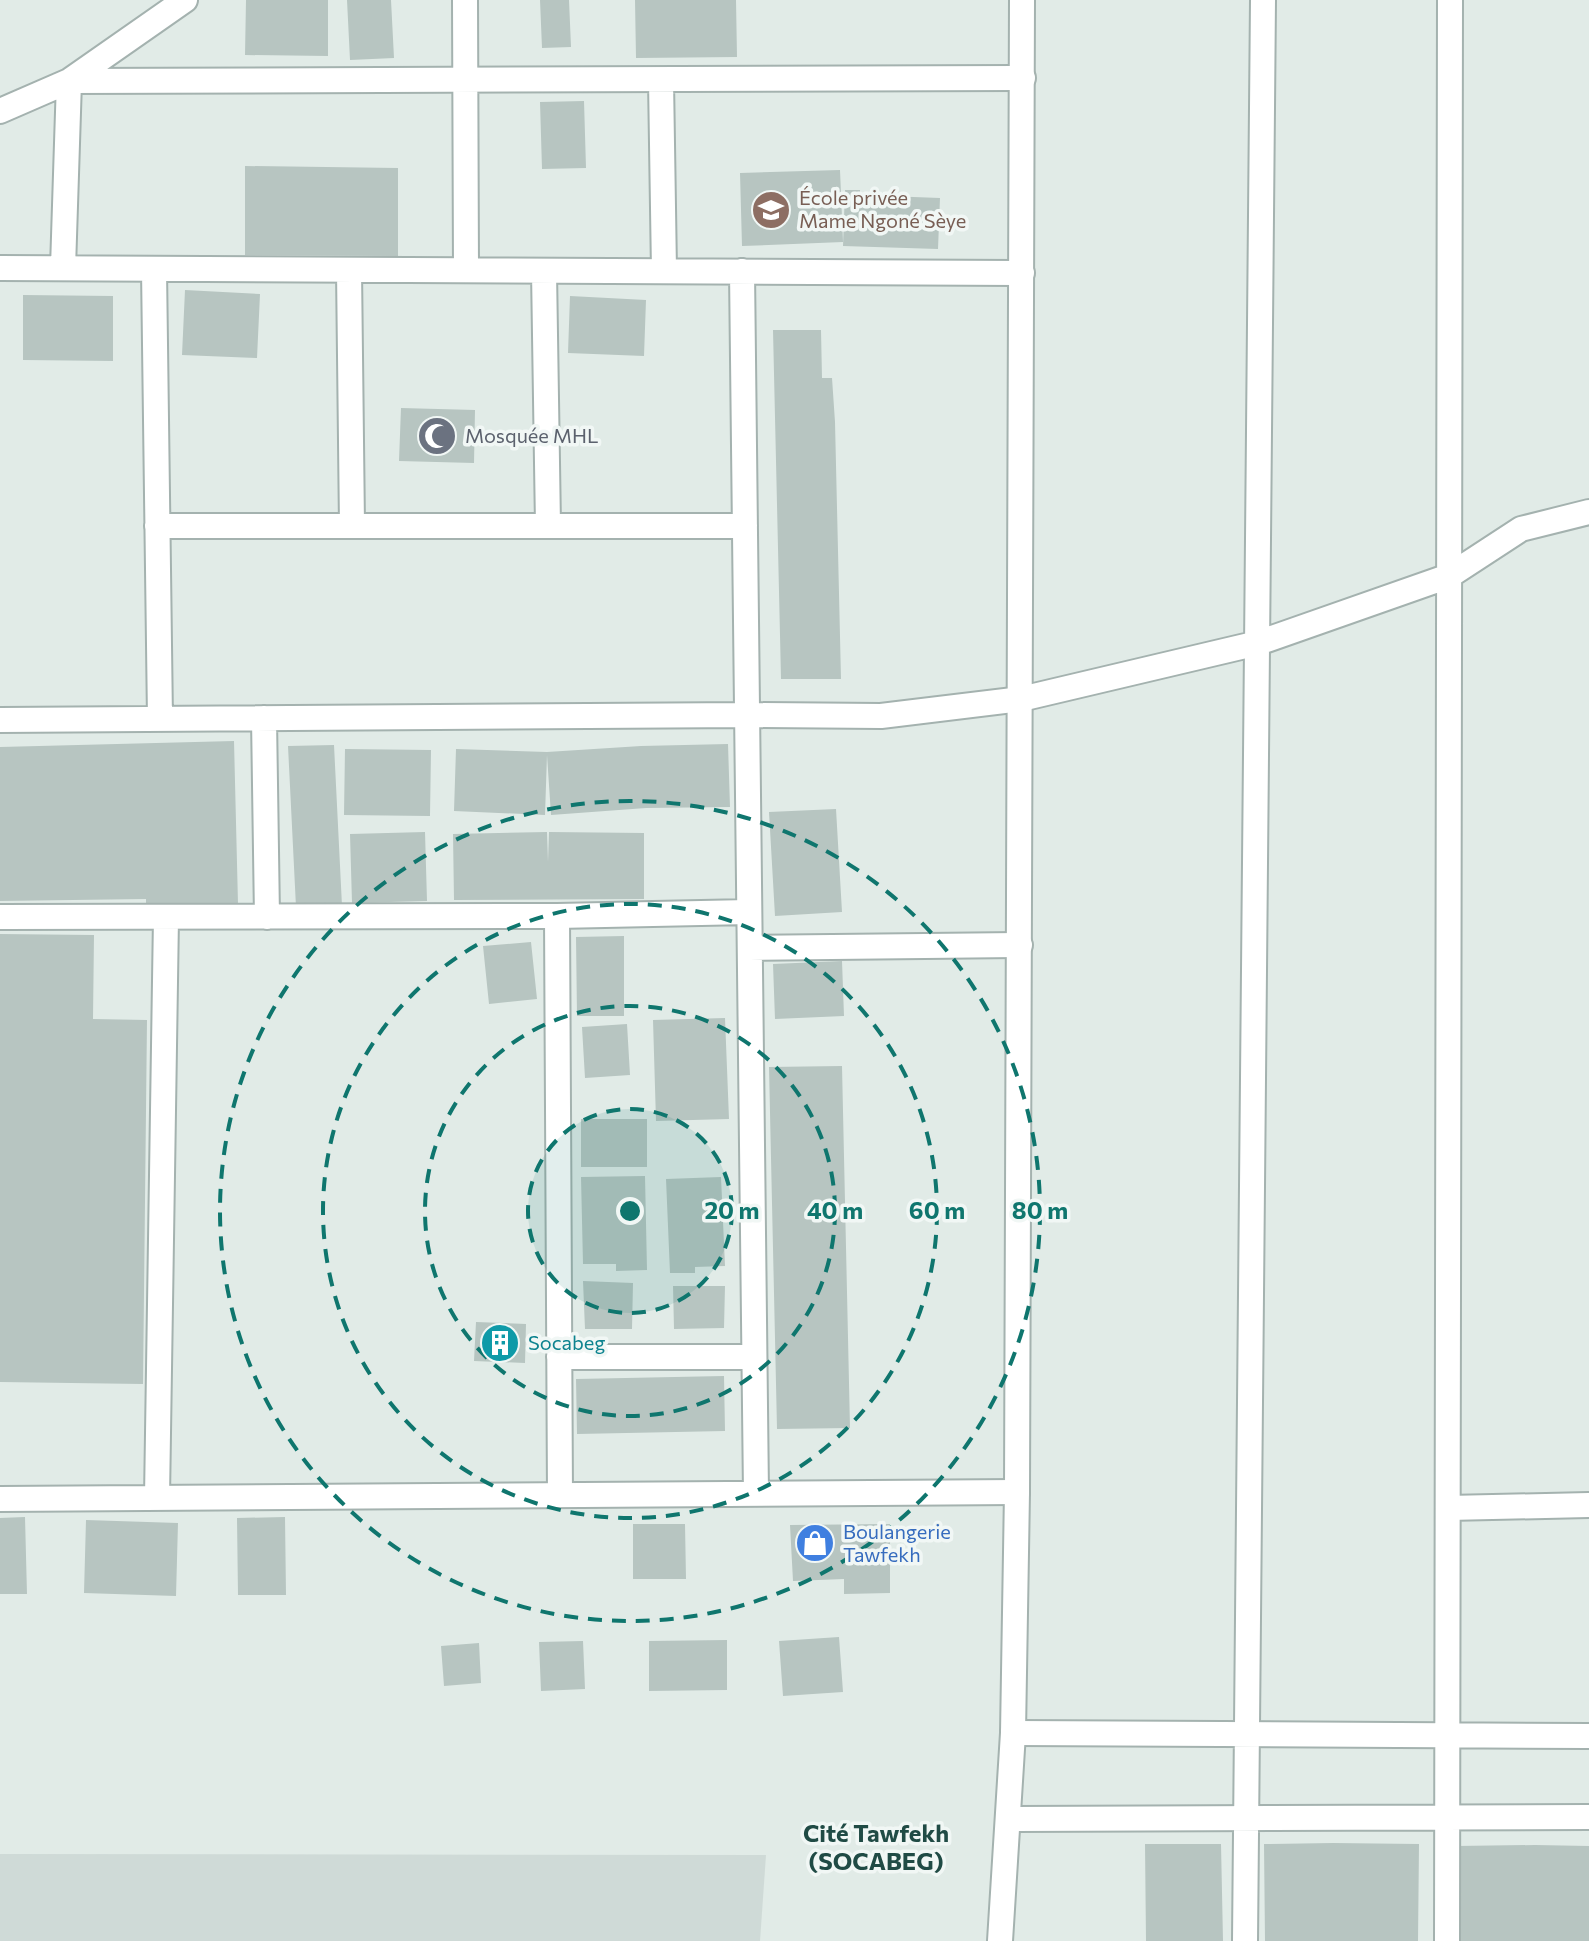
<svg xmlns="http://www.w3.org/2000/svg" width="1589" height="1941" viewBox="0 0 1589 1941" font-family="Commissioner,sans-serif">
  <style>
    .built { fill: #cfdad7 }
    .building { fill: #b7c5c1 }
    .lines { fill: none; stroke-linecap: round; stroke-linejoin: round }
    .minor-casing { stroke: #a4b2af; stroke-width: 28 }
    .tertiary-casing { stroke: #a4b2af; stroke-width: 28 }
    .minor { stroke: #fff; stroke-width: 24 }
    .tertiary { stroke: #fff; stroke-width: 24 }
    .ring { fill: none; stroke: #0f766e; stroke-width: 4; stroke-dasharray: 14 10 }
    .labels { text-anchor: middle; stroke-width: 7; stroke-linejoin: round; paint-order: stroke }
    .education-label { font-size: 20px; fill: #785e54; stroke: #f1f7f5; text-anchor: start }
    .worship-label { font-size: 20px; fill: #5b616d; stroke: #f1f7f5; text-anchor: start }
    .culture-label { font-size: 20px; fill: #0d838f; stroke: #f1f7f5; text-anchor: start }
    .shop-label { font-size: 20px; fill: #366cbe; stroke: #f1f7f5; text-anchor: start }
    .quarter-label { font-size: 24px; font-weight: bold; fill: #204b45; stroke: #f1f7f5 }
    .centre { fill: #0f766e; stroke: #f1f7f5; stroke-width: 4 }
    .ring-label { font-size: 24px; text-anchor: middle; font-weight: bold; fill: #0f766e; stroke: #f1f7f5; stroke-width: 7; stroke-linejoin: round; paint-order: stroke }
  </style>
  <rect width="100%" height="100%" fill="#e1ebe7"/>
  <path class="built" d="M0 1854 766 1855 760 1941H0Z"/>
  <path class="building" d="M246 0H328V56L245 55Z
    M347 0H391L394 58 350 60Z
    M540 0H569L571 47 542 48Z
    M635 0H736L737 57 636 58Z
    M584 101 586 168 542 169 540 102Z
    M245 166 398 168V256L245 255Z
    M840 170 843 242 742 246 740 173Z
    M845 190H860V195L940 198 938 249 843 246Z
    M185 290 260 294 257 358 182 355Z
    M23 295 113 296V361L23 360Z
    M570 296 646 300 644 356 568 353Z
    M773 330H821L822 378H832L835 422 841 679H781Z
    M401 408 475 410 474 463 399 461Z
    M234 741 238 904 146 907V899L0 901V747Z
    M728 744 730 807 646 808 551 815 547 755 545 815 454 811 456 749 547 752 641 746Z
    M334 745 342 906 296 907 288 746Z
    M345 749 431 750 430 816 344 815Z
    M836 809 842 912 775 916 769 812Z
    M425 832 427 901 352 903 350 834Z
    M547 832 548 862 549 832 644 833V899L454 900 453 834Z
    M0 934 94 935 93 1019 147 1020 143 1384 0 1382Z
    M624 936V1016H577L576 937Z
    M531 942 537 999 489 1004 483 946Z
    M842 961 844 1016 775 1019 773 964Z
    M725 1018 729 1119 656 1121 653 1020Z
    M627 1024 630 1075 585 1078 582 1027Z
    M842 1066 850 1428 777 1429 769 1067Z
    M581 1119H647V1167H581Z
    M645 1176 647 1270 616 1271V1264H583L581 1177Z
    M721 1177 725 1266 695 1267V1273H670L666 1179Z
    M583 1281 633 1283 632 1329H585Z
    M673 1286H725L724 1328 674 1329Z
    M476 1322 526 1324 525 1363 474 1361Z
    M724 1376 725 1431 577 1434 576 1379Z
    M25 1517 27 1594H0V1518Z
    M285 1517 286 1595H238L237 1518Z
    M86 1520 178 1523 176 1596 84 1593Z
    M633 1524H685L686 1579H633Z
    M890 1524V1593L844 1594V1579L793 1581 790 1525Z
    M839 1637 843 1692 783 1696 779 1641Z
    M727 1640V1690L649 1691V1641Z
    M583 1641 585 1689 541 1691 539 1642Z
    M479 1643 481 1683 444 1686 441 1646Z
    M1333 1843 1419 1844 1418 1941H1265L1264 1844Z
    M1145 1844H1221L1223 1941H1146Z
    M1535 1845 1589 1846V1941H1459L1456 1846Z"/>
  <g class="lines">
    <g class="minor-casing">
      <path id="minor" d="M465 0 466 270
        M661 80 664 271
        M0 111 69 81 185 0
        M0 268 1022 273
        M63 268 69 81 1023 78
        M154 269 160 719
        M349 270 352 526
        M544 271 548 526
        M742 271 756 1494
        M157 526H745
        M264 718 267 917
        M0 720 747 715 881 716 1021 699 1258 643 1449 576 1521 529 1589 512
        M557 916 560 1495
        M0 917 557 916 749 912
        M750 948 1020 945
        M559 1357H754
        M157 1498 166 917
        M0 1499 1017 1492
        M1448 1508 1589 1505
        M1013 1733 1589 1736
        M1008 1819 1589 1817
        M1245 1941 1263 0
        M1447 1941 1450 0"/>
    </g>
    <g class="tertiary-casing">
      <path id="tertiary" d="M1000 1941 1013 1733 1017 1492 1022 0"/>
    </g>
    <use href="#minor" class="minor"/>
    <use href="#tertiary" class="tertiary"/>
  </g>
  <circle cx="630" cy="1211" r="102" fill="#0f766e" fill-opacity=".12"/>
  <g class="ring">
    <circle cx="630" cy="1211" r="102"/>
    <circle cx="630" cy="1211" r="205"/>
    <circle cx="630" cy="1211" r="307"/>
    <circle cx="630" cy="1211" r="410"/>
  </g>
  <defs>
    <g id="school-disc" transform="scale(2)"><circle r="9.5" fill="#8d6e63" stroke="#f1f7f5"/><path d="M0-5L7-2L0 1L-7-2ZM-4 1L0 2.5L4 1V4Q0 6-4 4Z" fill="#fff"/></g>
    <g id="mosque-disc" transform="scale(2)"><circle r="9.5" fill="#6b7280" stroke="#f1f7f5"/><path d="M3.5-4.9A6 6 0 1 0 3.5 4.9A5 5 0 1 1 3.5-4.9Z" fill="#fff"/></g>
    <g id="building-disc" transform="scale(2)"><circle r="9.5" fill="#0f9aa8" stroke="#f1f7f5"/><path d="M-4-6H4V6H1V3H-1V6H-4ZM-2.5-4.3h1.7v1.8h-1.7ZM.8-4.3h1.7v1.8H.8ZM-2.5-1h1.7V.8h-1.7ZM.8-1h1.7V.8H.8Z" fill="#fff"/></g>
    <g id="shop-disc" transform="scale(2)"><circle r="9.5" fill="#3f7fe0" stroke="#f1f7f5"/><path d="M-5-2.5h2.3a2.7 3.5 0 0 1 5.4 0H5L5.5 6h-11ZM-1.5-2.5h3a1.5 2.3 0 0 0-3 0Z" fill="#fff"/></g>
  </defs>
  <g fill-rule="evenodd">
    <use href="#school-disc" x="771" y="210"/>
    <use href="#mosque-disc" x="437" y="436"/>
    <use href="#building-disc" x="500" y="1343"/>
    <use href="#shop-disc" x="815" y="1543"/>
  </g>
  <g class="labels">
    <g class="education-label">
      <text x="799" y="205">École privée<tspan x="799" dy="23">Mame Ngoné Sèye</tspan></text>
    </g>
    <g class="worship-label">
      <text x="465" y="443">Mosquée MHL</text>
    </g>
    <g class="culture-label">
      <text x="528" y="1350">Socabeg</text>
    </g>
    <g class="shop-label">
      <text x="843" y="1539">Boulangerie<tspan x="843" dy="23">Tawfekh</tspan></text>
    </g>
    <g class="quarter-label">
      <text x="876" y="1842">Cité Tawfekh<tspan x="876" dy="28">(SOCABEG)</tspan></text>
    </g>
  </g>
  <circle cx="630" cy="1211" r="12" class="centre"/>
  <g class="ring-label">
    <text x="732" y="1219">20 m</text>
    <text x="835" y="1219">40 m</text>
    <text x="937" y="1219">60 m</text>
    <text x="1040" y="1219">80 m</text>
  </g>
</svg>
